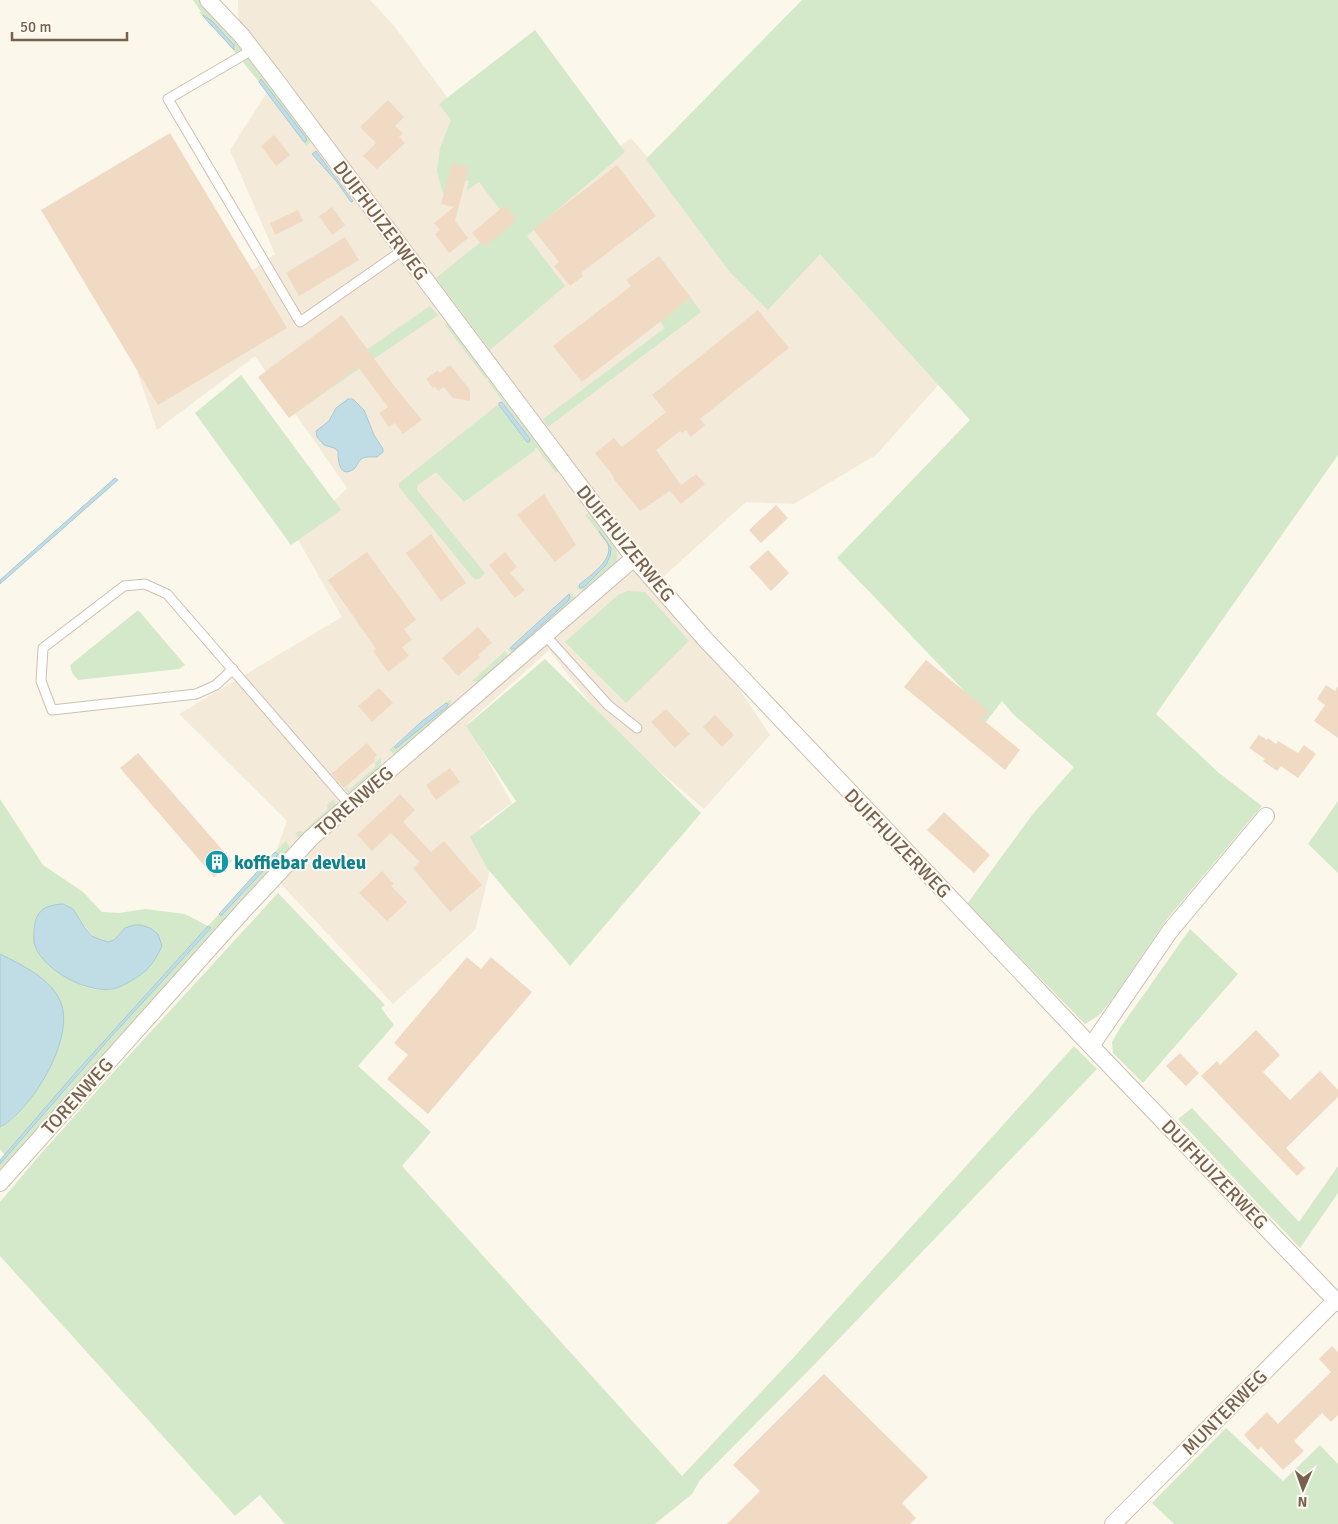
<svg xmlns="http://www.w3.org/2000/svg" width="1338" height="1524" viewBox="0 0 1338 1524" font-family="Signika,sans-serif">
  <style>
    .residential { fill: #f3eada }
    .green { fill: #d3e9ca; fill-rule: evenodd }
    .water { fill: #c0dce5; stroke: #a7cad6 }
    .building { fill: #f0dac4 }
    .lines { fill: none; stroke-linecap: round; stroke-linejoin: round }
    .service-casing { stroke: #cec0b1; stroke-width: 11 }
    .minor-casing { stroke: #cec0b1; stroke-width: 18 }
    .service { stroke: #fff; stroke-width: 9 }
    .minor { stroke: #fff; stroke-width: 16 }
    .labels { text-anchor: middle; stroke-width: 4; stroke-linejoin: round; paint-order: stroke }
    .street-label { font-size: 19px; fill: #76614f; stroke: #fefaf2 }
    .culture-label { font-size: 19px; font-weight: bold; fill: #0d838f; stroke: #fefaf2; text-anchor: start }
  </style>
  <rect width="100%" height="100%" fill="#fcf7eb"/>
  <path class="residential" d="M238 0H370L395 27 532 211 631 138 769 297 819 247 943 380 876 455 794 504 746 502 664 576 770 735 704 809 610 729 549 650 467 724 512 803 479 827 494 854 475 930 393 1004 269 871 287 821 179 714 342 617 297 538 347 488 255 356 157 430 113 300 242 278 275 254 230 150 273 83 239 39Z"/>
  <path class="green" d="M193 0H201L232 34 313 139 306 146 304 142H305V136L267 87 261 79 259 82 233 50H234L199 12H201Z
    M802 0H1338V455L1156 714 1219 773 1262 806 1167 919 1111 1001 1098 1016 1085 1024 967 904 1032 815 1074 767 1014 715 1002 701 978 732 969 696 837 558 970 420 820 254 768 310 729 271 646 159Z
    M535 30 625 152 527 236 565 286 490 350 436 278 508 220 479 182 467 190 469 181 449 176 444 197 437 171 440 148 451 120 439 104Z
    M691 298 701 312 548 427 543 419 665 328 660 321Z
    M430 306 438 315 292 415 285 406Z
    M450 321 490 375 486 379 445 325Z
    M241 375 341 510 291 545 195 413Z
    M492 378 560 468 556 473 536 447 534 451 464 502 436 472 417 486V490L485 573 479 579H474L399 487V483L499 404 527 442 530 441V439L488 381Z
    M591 511C601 525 626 548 614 565 607 575 594 584 584 591L576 588 579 585V587H584L606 565 609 560 611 548 585 515Z
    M627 591 645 592 689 641 626 703 565 642 618 595Z
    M571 592 574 597 573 602 515 655 507 649 510 648 511 649Z
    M137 611H139L185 665 179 669 78 680 72 673 70 665Z
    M505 651 510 660 481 682 472 681Z
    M545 659 701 813 570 966 487 868 470 837 516 801 466 726Z
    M451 699 450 711 400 754H394L389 750 394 746 396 748 447 707 448 704 446 703Z
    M381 758V771L351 796 345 789 347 787V789L349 790 375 767 376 764 374 763Z
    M0 799 43 865 83 892 102 912 119 913 145 909 185 914 208 926 219 914 222 915 277 856 278 854 275 852 286 841 289 846V851L0 1177V1164L110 1038 211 928 208 926C139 1002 71 1078 5 1156L0 1149V1127C18 1118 29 1100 40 1084L21 965 0 954ZM73 909C80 920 99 952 115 940 122 934 125 929 134 925L162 946 150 967 103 990 92 989 83 986 51 967 35 946 34 927Z
    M333 800 339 808 308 837 299 838 295 834 299 831 303 832 328 809 327 805Z
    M1338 801V873L1308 844Z
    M278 893 385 1005 381 1008 394 1025 358 1066 431 1132 402 1166 682 1476 795 1356 1074 1046 1097 1069 813 1366 700 1480 692 1494 655 1524H285L260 1495 235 1516 0 1256V1202L38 1157 111 1075Z
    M1190 929 1238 974 1143 1083 1113 1053 1112 1042 1120 1028Z
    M1192 1108 1299 1222 1338 1166V1193L1300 1248 1178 1119Z
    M1226 1428 1283 1481 1320 1445 1338 1464V1524H1174L1152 1503Z"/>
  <path class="water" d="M203 15 212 21 234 45V50L203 16Z
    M261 79 305 136 307 140 305 142H304L259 82Z
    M316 151 353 201 351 202 337 182 312 154Z
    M348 399H353L364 410 374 435 383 449V452L377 457C372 457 366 456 361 459 358 462 357 466 354 469 339 479 338 460 338 451L334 448 324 445 317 437 316 431 329 421 336 408Z
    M502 402 530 439 529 442H527L499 405V403Z
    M115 478 118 480 0 584V580Z
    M599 531 611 548 610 556 606 565 584 587 580 588 579 585C589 576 614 560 608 544 606 540 601 536 599 531Z
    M569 594 570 597 568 601 515 649H511L510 648Z
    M446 703 448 704 447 707 396 748 394 747 421 722Z
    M275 852 278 854 277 856 222 915H220L219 914Z
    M63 904 73 909 85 928 92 936 101 940 108 942 114 940 125 928 134 925H141L150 928 158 934 162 946C153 965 147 972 129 982 123 985 117 989 111 989 86 993 44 970 35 946 33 942 34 935 34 931 35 911 44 905 63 904Z
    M208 926 211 928 110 1038 0 1164V1160L77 1071Z
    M0 954C22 965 52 979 61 1003 75 1039 31 1111 0 1127Z"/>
  <path class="building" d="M388 100 404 117 395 126 403 133 399 137 405 143 377 169 363 156 376 143 360 127Z
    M170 133 287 328 158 405 41 210Z
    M274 135 290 155 276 166 261 146Z
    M452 163 469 167 455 221 468 238 449 253 435 234 440 230 434 223 454 207 441 204Z
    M617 165 656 216 581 273 583 276 570 286 554 266 559 262 533 229Z
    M505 205 517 220 484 247 472 233Z
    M332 207 345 225 332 235 319 216Z
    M298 210 303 221 275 235 270 223Z
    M345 237 359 260 299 296 286 273Z
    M659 256 691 298 582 382 553 346 631 286 626 280Z
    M758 310 789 348 700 419 705 425 691 437 686 430 682 433 680 431 656 450 681 485 696 474 705 484 681 504 670 491 640 511 613 478 614 477 595 453 614 438 622 447 666 412 652 395Z
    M342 315 395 387 422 420 403 434 395 423 389 427 379 413 388 407 358 367 289 418 258 377Z
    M450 365 470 390V401L453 398 444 387 438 391 435 387 433 388 426 379 438 370 440 373Z
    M544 494 576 545 555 562 517 515Z
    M776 505 788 518 761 543 749 530Z
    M431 534 466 583 441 601 406 553Z
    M768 550 789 573 771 591 749 567Z
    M367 552 416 620 404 629 412 640 402 647 409 656 388 672 373 651 376 649 328 580Z
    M505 552 517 567 510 573 525 590 515 598 489 565Z
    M478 627 492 643 478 655 480 657 458 676 442 658Z
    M926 660 989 711 982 719 1020 750 1005 770 904 687Z
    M1326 685 1335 691 1338 686V738L1314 721 1325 705 1317 699Z
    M379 688 393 703 372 722 358 706Z
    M666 709 690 734 675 748 651 722Z
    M715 715 734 735 722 747 703 727Z
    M1259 735 1267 740 1268 738 1276 744 1278 741 1298 753 1304 745 1316 754 1298 778 1281 766 1277 771 1263 761 1265 759 1249 748Z
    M367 743 377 755 374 758 376 760 344 788 331 774Z
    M138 753 232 861 214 877 120 768Z
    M450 768 460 782 436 800 426 785Z
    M400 794 415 810 403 822 431 852 444 841 482 885 450 912 413 868 420 862 391 833 372 851 357 835Z
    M944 812 990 855 974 873 927 830Z
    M382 871 394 884 391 886 407 902 387 921 359 893Z
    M467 957 481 969 491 957 532 992 428 1114 387 1079 408 1055 394 1043Z
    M1256 1030 1280 1055 1263 1072 1290 1100 1320 1071 1338 1090V1097L1286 1148 1305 1168 1297 1176 1201 1076 1217 1061 1220 1065Z
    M1180 1053 1199 1073 1186 1086 1166 1066Z
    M1332 1346 1338 1352V1415L1331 1422 1322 1413 1294 1441 1304 1451 1283 1470 1261 1447 1258 1450 1244 1435 1267 1412 1278 1424 1331 1372 1319 1359Z
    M824 1374 928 1477 902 1503 916 1518 910 1524H727L760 1491 733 1465Z"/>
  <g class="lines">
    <g class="service-casing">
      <path id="service" d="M252 50 168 99 300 322 403 250
        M545 635 608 705 637 728
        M233 669 216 685 196 694 52 710 41 681 43 648 124 586 145 584 167 594 350 805"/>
    </g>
    <g class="minor-casing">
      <path id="minor" d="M208 0 242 36 269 71 634 558 705 639 1091 1046 1338 1303
        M1091 1046 1170 931 1266 816
        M0 1183 243 911 311 838 634 558
        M1113 1524 1336 1300"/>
    </g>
    <use href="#service" class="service"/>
    <use href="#minor" class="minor"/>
  </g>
  <defs>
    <g id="building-disc" transform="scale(1.25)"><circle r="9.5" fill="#0f9aa8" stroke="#fefaf2"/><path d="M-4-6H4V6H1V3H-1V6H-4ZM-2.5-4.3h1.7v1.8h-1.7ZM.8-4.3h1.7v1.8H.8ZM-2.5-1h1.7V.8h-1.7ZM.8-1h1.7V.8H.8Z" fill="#fff"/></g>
  </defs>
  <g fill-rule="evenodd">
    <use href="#building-disc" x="217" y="862"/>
  </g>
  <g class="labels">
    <g class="street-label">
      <text transform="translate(381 220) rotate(53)" y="7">DUIFHUIZERWEG</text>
      <text transform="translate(626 543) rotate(51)" y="7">DUIFHUIZERWEG</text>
      <text transform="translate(354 801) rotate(-41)" y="7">TORENWEG</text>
      <text transform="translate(898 843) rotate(46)" y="7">DUIFHUIZERWEG</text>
      <text transform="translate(77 1096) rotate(-48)" y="7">TORENWEG</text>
      <text transform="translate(1215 1174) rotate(46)" y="7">DUIFHUIZERWEG</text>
      <text transform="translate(1224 1412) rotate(-45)" y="7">MUNTERWEG</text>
    </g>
    <g class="culture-label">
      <text x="234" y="869">koffiebar devleu</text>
    </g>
  </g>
  <g transform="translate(1303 1489) rotate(182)" stroke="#fefaf2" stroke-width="4" paint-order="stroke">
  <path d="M0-4L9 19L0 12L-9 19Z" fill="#76614f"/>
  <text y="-8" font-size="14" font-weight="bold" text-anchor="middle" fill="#76614f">N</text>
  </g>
  <path d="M12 32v8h115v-8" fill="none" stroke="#76614f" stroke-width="2.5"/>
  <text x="20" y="32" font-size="15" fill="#76614f" stroke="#fefaf2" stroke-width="4" paint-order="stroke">50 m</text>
</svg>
